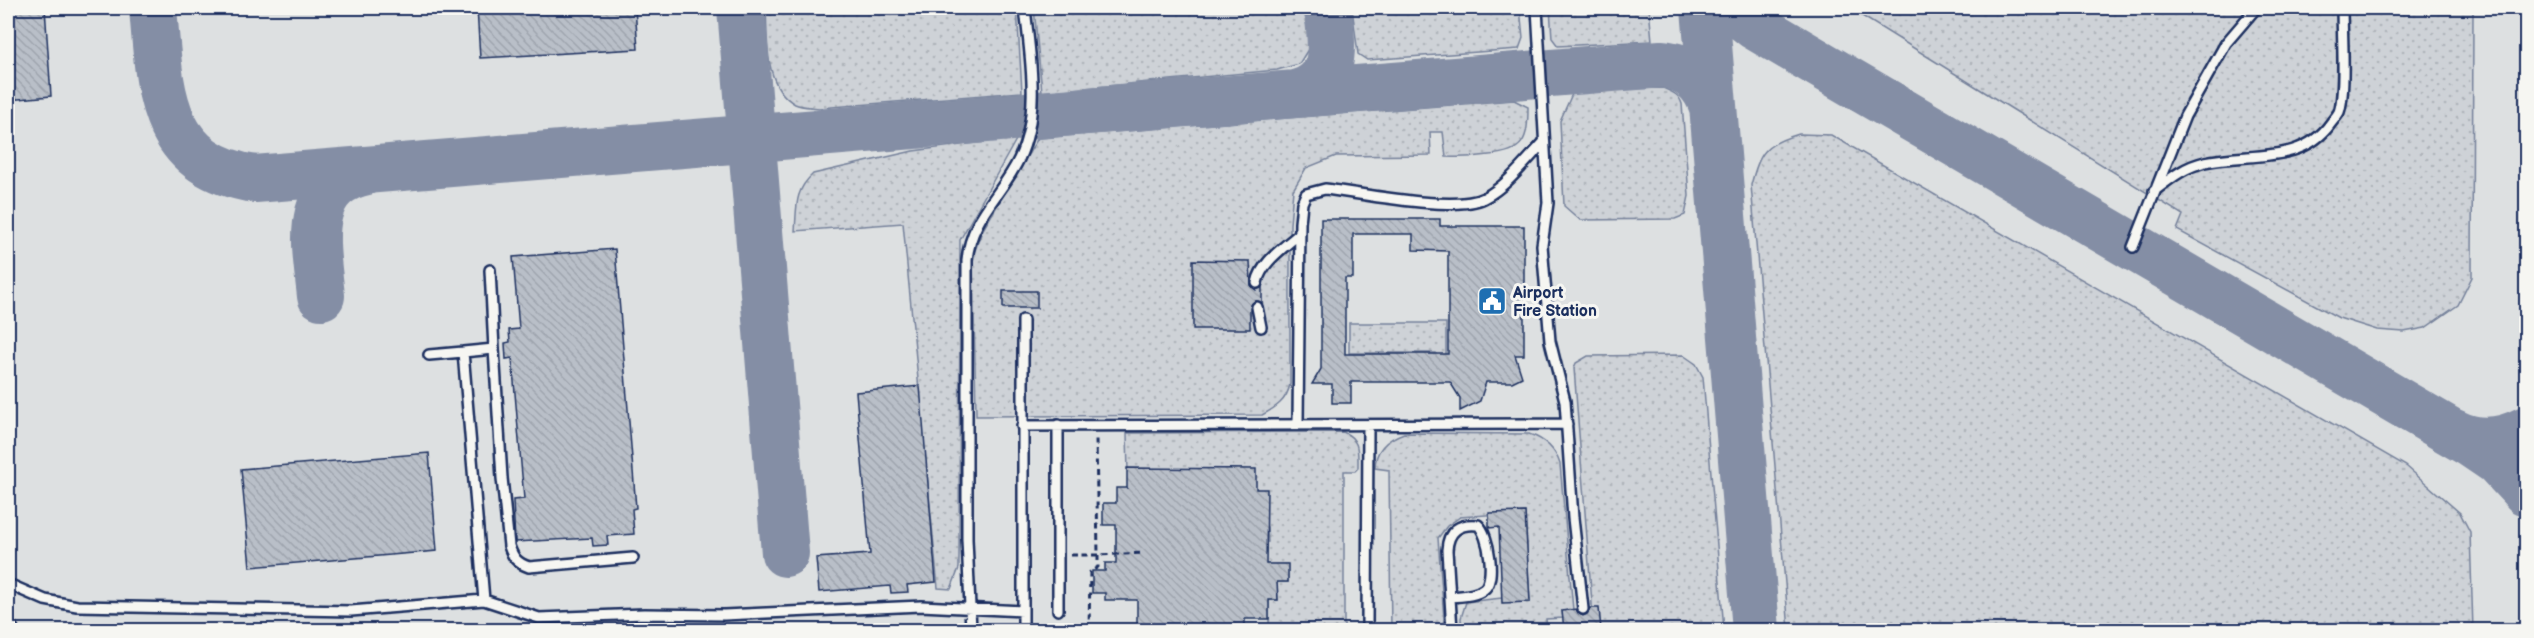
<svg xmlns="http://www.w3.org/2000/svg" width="2534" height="638" viewBox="0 0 2534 638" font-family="'Balsamiq Sans',sans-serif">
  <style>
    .built { fill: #dde0e1 }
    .grass { fill: url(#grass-dots); stroke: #74809a; stroke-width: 1.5 }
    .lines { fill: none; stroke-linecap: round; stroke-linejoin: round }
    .taxiway { stroke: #848ea5; stroke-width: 48 }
    .building { fill: url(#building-back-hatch); stroke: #1b2f5e; stroke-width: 1.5; fill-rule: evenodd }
    .service-casing { stroke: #1b2f5e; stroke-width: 14 }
    .minor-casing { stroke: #1b2f5e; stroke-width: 22 }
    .path { stroke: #1b2f5e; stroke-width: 3; stroke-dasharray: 6 4.5; stroke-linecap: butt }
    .service { stroke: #f6f6f2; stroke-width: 9 }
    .minor { stroke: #f6f6f2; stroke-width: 18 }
    .labels { text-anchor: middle; stroke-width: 6; stroke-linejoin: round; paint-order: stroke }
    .poi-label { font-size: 16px; font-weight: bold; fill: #1b2f5e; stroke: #f6f6f2; text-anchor: start }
  </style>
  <defs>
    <pattern id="grass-dots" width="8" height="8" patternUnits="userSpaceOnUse" patternTransform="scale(1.5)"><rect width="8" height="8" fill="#ced2d7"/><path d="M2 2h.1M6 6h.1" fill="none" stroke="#b0b5bb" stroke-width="1.8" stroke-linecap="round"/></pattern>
    <pattern id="building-back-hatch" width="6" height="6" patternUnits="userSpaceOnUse" patternTransform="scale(1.5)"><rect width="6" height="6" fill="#b9bfc8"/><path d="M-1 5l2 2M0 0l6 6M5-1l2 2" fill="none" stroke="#9ea4ae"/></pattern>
  </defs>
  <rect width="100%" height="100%" fill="#edeeec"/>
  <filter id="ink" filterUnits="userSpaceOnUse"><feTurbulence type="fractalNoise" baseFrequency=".0167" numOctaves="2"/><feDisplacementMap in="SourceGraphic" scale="12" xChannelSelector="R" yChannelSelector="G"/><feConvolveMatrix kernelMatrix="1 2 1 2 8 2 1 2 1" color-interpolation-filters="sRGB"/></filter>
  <g filter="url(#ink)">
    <path class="built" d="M8 8H2526V630H8Z"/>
    <path class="grass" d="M766 8H1017L1022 92 819 108C812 107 801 107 795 104 763 86 768 39 766 8Z
      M1034 8H1304L1310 46 1299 64 1277 70 1042 92Z
      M1352 8H1520L1523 38 1519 49 1367 60 1358 54Z
      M1550 8H1649L1652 41 1558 46 1552 38Z
      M1849 8H2473L2472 277 2458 305 2425 328 2404 332 2377 330 2339 318 2177 230 2183 215Z
      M1663 88C1672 92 1679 94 1682 104L1689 196 1685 215 1675 219 1580 220 1564 206 1560 121 1572 94 1585 90Z
      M1514 100 1528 107C1528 141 1524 152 1489 155 1475 157 1461 158 1446 157L1443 132H1430L1431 155 1336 156 1306 168 1293 190 1290 224V384C1287 401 1275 408 1262 415L976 416 973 256 982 231 1038 138Z
      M1799 134 1831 135 2406 466 2460 513 2470 532 2473 630H1789L1751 185C1760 151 1765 144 1799 134Z
      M1017 138 960 240 959 568 951 589 938 588 903 223 795 231C797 207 794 191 813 174L913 151Z
      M1349 323H1446V361H1437L1436 353H1349Z
      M1683 355 1696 364 1703 377 1724 630H1594L1574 368 1576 363 1588 356Z
      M1343 432C1360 439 1358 452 1358 468L1355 471H1344V627L1357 628V630H1269V600H1278L1277 582H1288L1287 564 1203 566V544L1268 542 1267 527H1256L1128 473 1127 433Z
      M1404 433 1529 434C1544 439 1555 448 1560 464L1573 610 1562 611 1563 618 1546 619 1547 630H1461V618L1466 602 1502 598 1530 601 1525 512 1460 517 1447 526 1438 538 1444 619 1442 630H1391L1389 470 1375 468C1375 449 1387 439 1404 433Z"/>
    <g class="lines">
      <path class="taxiway" d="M153 8C160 86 157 164 255 179L1661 64C1687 66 1705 82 1713 107
        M741 8 785 553
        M1705 8 1756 630
        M1732 8 1755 26 1806 56 2470 443 2498 462 2526 492
        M1295 94C1341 82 1331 43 1328 8
        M321 296C316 247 301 184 367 171
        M2454 433C2477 445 2503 442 2526 430"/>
    </g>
    <path class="building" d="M8 8H45L51 96 8 100Z
      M477 8H635L638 49 480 58Z
      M1321 219H1440V226H1524V355H1515L1522 377 1512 382H1486L1480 401 1460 411V398L1450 382H1351V403H1332V384H1312L1321 369ZM1353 234H1413V250L1448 251V354H1345V278H1353Z
      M615 249 636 508 632 509 634 534 607 536 608 545 593 546 592 538 515 542 513 500 524 499 512 358 506 359 505 343 510 342 509 330 519 329 513 257Z
      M1193 260 1250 261 1251 285 1256 290 1262 287V303L1255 301 1250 308V329H1193Z
      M1003 291H1037V308H1003Z
      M920 386 936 582 907 585 908 592 891 593 890 586 819 592 816 558 870 554 856 392Z
      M429 453 437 551 250 567 241 469Z
      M1127 468 1256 469V489H1267L1266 564H1288V582H1277L1278 600H1269V619H1245V630H1137V600H1105V593H1092V571H1105V563H1116V525H1103V503H1116V488H1127Z
      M1525 512 1530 602 1502 603 1499 527 1489 528V513Z
      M1590 608H1599L1601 630H1564L1562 611 1576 609 1578 613 1583 616 1587 614Z"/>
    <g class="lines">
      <g class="service-casing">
        <path id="service" d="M1537 8 1548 203 1542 245 1550 341 1565 401 1573 518 1583 609
          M2154 191C2171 178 2184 167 2205 162 2248 152 2302 165 2331 123 2333 120 2337 116 2339 112 2346 92 2342 31 2342 8
          M2133 247 2185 116 2226 43 2256 8
          M1257 283C1261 262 1285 247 1300 233
          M1257 307 1261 327
          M1023 320V630
          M494 349 502 478 509 546C513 558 517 563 529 567L633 558
          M463 352 494 349 490 270
          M1298 423 1300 223 1302 203 1306 194 1325 189C1360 193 1455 213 1484 198 1507 186 1526 161 1544 142
          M1058 425V610
          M1022 426 1567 424
          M8 584 45 600 77 606 351 611 484 600 463 352 429 355
          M1451 597C1461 596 1476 596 1484 589 1496 580 1489 534 1478 525 1459 523 1448 531 1447 550L1452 630
          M484 600 539 618 644 614 724 615 921 606 1023 611
          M971 630 967 539V260C971 217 1001 196 1019 159 1041 113 1030 56 1025 8
          M1367 630 1368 426"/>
      </g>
      <g class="minor-casing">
        <path id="minor" d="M8 630H9"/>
      </g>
      <path class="path" d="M1071 555H1098L1096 438
        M1089 630 1090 572 1098 567V555L1144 553"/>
      <use href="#service" class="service"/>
      <use href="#minor" class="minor"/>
    </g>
  </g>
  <defs>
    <g id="civic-square" transform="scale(1.5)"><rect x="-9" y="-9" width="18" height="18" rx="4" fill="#1f6fb2" stroke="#f6f6f2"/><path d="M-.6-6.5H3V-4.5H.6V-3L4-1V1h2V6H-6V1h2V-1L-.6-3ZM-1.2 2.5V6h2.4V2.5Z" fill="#fff"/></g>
  </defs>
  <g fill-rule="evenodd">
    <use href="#civic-square" x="1492" y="301"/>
  </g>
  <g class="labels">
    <g class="poi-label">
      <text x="1513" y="298">Airport<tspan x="1513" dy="18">Fire Station</tspan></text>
    </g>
  </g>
  <rect width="2534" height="638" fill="none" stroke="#f6f6f2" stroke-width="30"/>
  <rect x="15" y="15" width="2504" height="608" fill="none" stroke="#1b2f5e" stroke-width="2" filter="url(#ink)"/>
</svg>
